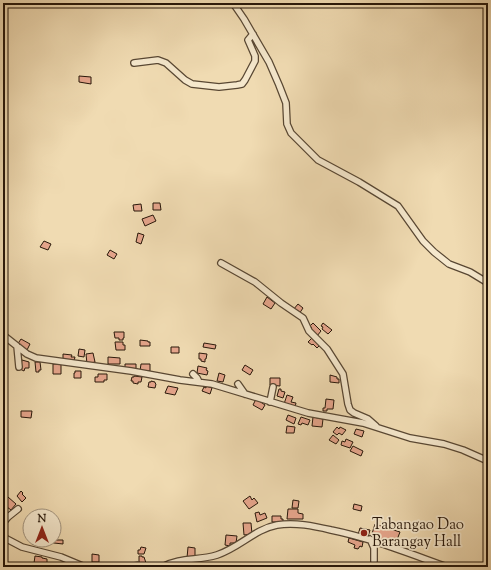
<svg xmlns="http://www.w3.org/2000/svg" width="491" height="570" viewBox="0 0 491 570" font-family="'Sorts Mill Goudy',serif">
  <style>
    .building { fill: #e7a68d; stroke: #261609 }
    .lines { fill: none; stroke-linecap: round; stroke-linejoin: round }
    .minor-casing { stroke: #584733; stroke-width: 8 }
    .minor { stroke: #f5e8cd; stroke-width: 5.5 }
    .poi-dot { fill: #8f2418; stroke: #f5e8cd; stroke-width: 1.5 }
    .labels { text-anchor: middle; stroke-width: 3.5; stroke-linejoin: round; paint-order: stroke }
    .poi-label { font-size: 15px; fill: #261609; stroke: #f5e8cd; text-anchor: start }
  </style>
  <rect width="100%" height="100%" fill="#f0dbb2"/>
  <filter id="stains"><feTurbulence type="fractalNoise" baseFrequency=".005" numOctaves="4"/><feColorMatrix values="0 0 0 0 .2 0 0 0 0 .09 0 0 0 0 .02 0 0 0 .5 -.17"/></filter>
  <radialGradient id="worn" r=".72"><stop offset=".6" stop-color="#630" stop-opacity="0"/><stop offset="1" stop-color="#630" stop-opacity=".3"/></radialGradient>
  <path class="building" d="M79 76 91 77V84L79 82Z
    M153 203H160L161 210H153Z
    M141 204 142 211H134L133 205Z
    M153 215 156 221 145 226 142 219Z
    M138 233 144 235 141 244 136 242Z
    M44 241 51 244 48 250 40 247Z
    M110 250 117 254 114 259 107 255Z
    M267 297 275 303 271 309 263 304Z
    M298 304 303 308 299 314 293 310Z
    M313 323 321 331 317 336 310 330 312 328 310 326Z
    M323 323 332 330 328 334 322 329 323 327 321 326Z
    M114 332H124V338H123V340H119V338H115Z
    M313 337 322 343 317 348 313 344 312 345 308 342Z
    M21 339 30 344 27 350 17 345Z
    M140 340 148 341V342H150V346H140Z
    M115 342H123V345H125V350H116Z
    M204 343 216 345 215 349 203 347Z
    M171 347H179V353H171Z
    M79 349 85 350 84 357 78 356Z
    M93 353 95 362 87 364 86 354Z
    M199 353 207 354 206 359H205V362L201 361V359H199Z
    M63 354 72 355 71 357H75L74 361H63Z
    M108 357 120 358V364H108Z
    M22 360 29 362V368H25L24 371 20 369Z
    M35 362H40L41 370H39V372H36Z
    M53 364H61V374H53Z
    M125 364H136V370L125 368Z
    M141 364H150V371H140Z
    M245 365 253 370 250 375 242 370Z
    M198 366 207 368 206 370 208 371 207 375 197 373Z
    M75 371H81V378H74V373H75Z
    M219 373 225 375 223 382 217 381Z
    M98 374H107V380H104V382H95V377H98Z
    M330 375 337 377V379H339V383L330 382Z
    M134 376 142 377 141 382H138V384L133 383V381H131L132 377H134Z
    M270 378H280V386L270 385Z
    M151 381 155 382V383L156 384 155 388 148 387 149 382H151Z
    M168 386 178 388 175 395 165 393Z
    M206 386 212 388 210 394 202 391 204 387 206 388Z
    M279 389H281V391L285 392 283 398 277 396Z
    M287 395 293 397 291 402 296 403 295 407 284 404Z
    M256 399 265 405 262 410 253 405Z
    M326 399 334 400 333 409H327V411H323V408H325Z
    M21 411H32L31 418 21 417Z
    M288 415 296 418 294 424 286 420Z
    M301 417 310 420 308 425 302 423 301 425 298 424Z
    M313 417 323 419 322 427 312 426Z
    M287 426 295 427 294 433H286Z
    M337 427 339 429 340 427 346 430 342 435 339 433 337 435 333 432Z
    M356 429 364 431 362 437 354 434Z
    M333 435 339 440 336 444 329 440Z
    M346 439 353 442 350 448 341 445 342 441 345 442Z
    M353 446 363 451 361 456 350 451Z
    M21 491 23 493 22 494 26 498 22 502 17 496Z
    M250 496 252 500 254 498 258 503 249 509 243 501Z
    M8 497 16 504 11 510 3 504Z
    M293 500 299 501 298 508H292Z
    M354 504 362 506 361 511 353 509Z
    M288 509H298V513L303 514V519H287Z
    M259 512 260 515 265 513 267 518 257 522 255 513Z
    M272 516H281V519H283V522H272Z
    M243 523H251L252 534 244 535Z
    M375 524 400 532 395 545 371 537Z
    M360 528 370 530 368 537 358 535Z
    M226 535 237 536 236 543H230V546L225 545Z
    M349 538 363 542 362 547 360 546 358 549 354 548 355 545 348 542Z
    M33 540H63V544L45 542 44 545 32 544Z
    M141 547 146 548 144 554H138V550H140Z
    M188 547 195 548V559L187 558Z
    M92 554 99 555V562H92Z
    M35 556 42 557V558L47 559V563H34Z
    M139 556H142V557H144L146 563H139Z
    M138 562V565H143L144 567H130V563Z"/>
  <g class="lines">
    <g class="minor-casing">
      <path id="minor" d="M233 3 244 19 269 62 279 85 286 103 287 124 291 133 318 160 359 182 398 206 423 241 434 252 449 264 470 272 488 283
        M134 63 158 60 166 63 185 80 192 84 219 87 237 85 242 84 245 80 255 61V56L248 40 253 34
        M221 263 255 282 281 303 303 318 309 331 327 349 343 374 348 404 350 410 354 413 368 419 376 426
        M3 335 27 354 36 358 131 371 180 380 212 384 308 413 363 423 410 438 444 444 463 450 488 461
        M17 346 19 367
        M193 374 197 378 199 382
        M238 384 245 394
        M270 402 273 387
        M3 523 8 517 18 509
        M3 537 22 547 61 557 85 567
        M370 539 374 548V561
        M162 567C181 557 197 561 217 555 239 548 255 529 277 525 295 522 314 526 331 530 371 538 408 553 447 567"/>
    </g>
    <use href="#minor" class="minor"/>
  </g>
  <circle class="poi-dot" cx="364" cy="533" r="4"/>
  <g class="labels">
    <g class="poi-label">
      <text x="372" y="529">Tabangao Dao<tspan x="372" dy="17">Barangay Hall</tspan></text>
    </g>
  </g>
  <rect width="491" height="570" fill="none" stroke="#f0dbb2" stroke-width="16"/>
  <rect x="4" y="4" width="483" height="562" fill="none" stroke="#261609" stroke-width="2"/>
  <rect x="8" y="8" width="475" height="554" fill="none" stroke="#261609"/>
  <g transform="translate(42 528)"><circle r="19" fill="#f5e8cd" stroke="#a2947f"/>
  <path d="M0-3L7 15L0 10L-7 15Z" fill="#8f2418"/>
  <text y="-6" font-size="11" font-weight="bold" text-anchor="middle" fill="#261609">N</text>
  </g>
  <rect width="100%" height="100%" filter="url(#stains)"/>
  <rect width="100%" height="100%" fill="url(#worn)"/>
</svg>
